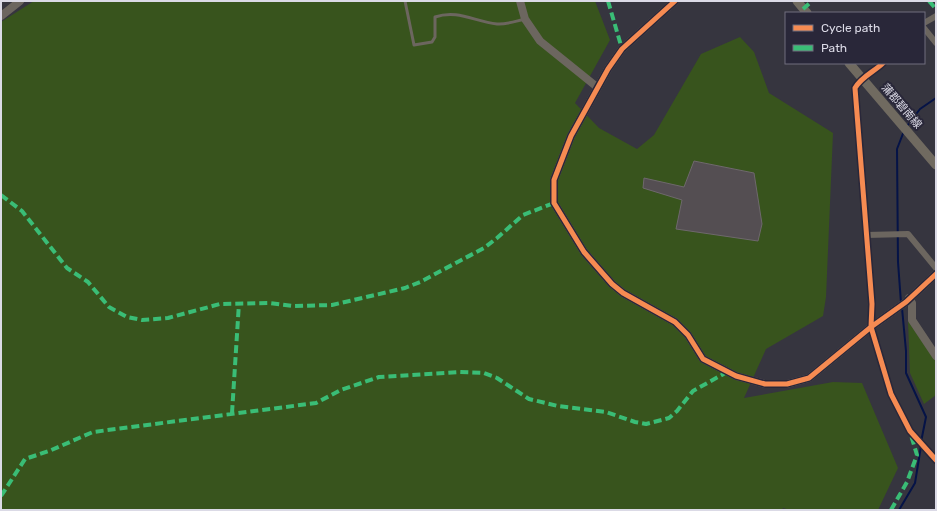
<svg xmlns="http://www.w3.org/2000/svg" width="937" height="511" viewBox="0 0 937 511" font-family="Rubik,'Noto Sans JP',sans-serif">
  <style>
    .green { fill: #38541d }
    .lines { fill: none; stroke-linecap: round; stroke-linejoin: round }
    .stream { stroke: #051347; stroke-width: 2 }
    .building { fill: #544e52; stroke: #6e686c }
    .service { stroke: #6c665f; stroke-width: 3 }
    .minor { stroke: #6c665f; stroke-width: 6 }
    .tertiary { stroke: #6c665f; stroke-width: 8 }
    .secondary { stroke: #706a60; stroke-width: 9 }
    .quiet { stroke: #3abd76; stroke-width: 4; stroke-dasharray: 8 4; stroke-linecap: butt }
    .cycleway-casing { stroke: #292739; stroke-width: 8 }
    .cycleway { stroke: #f68b52; stroke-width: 5 }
    .labels { text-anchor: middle; stroke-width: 4; stroke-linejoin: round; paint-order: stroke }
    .street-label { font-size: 11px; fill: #dbdae6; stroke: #292739 }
  </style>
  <rect width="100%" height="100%" fill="#36353f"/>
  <path class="green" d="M34 1H595L610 40 575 103 599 128 637 149 654 135 701 54 740 37 754 52 769 93 833 133 826 297 823 316 766 349 744 398 833 382 862 383 898 468 878 510H790L783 508 782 510H1V22Z
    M908 321 936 362V395L924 404 910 373Z"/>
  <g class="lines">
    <path class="stream" d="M907 126 920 109 936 98
      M901 303 898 262 897 149 904 131
      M902 308 906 351V373L926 417 921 442
      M899 510 915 483 921 446"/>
  </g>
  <path class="building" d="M694 161 754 173 762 224 758 241 676 229 682 200 643 188 644 178 684 187Z"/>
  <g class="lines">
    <path class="service" d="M405 1 414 45 432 42 435 37V17C458 9 475 22 497 24 505 25 516 21 525 19"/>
    <path class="minor" d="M924 23 936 16
      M924 28 936 43
      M883 63C874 72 862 76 855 88L872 304 871 327 891 394 910 431 936 460
      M866 235 908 234 936 268"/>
    <path class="tertiary" d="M520 1 525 19 540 41 597 87
      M675 1 622 49 608 69 571 136 554 180V203L584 252 612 284 623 293 675 322 688 335 703 359 736 376 765 384H787L809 378 871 327 906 302 936 274
      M1 16 20 1
      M909 298 912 303V320L936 356"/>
    <path class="secondary" d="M797 1 807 13
      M849 63 936 165"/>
    <path class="quiet" d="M608 1 622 49
      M929 1 936 9
      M803 9 812 1
      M1 195 22 211 67 268 88 282 109 307 127 317 142 320 168 318 220 304 270 303 293 306 332 305 405 288 420 282 484 248 497 238 523 215 554 203
      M232 413 239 303
      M1 496 25 459 49 451 93 432 316 403 341 390 379 377 460 372 484 373 497 378 529 399 558 406 606 412 635 422 646 424 669 418 677 411 693 391 727 372
      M891 510 907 482 917 455 911 435"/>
    <g class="cycleway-casing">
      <path id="cycleway" d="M675 1 622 49 608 69 571 136 554 180V203L584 252 612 284 623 293 675 322 688 335 703 359 736 376 765 384H787L809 378 871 327 906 302 936 274
        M883 63C874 72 862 76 855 88L872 304 871 327 891 394 910 431 936 460"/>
    </g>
    <use href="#cycleway" class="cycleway"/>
  </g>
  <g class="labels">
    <g class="street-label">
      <text transform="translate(902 106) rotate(49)" y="4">蒲郡碧南線</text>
    </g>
  </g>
  <rect width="937" height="511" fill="none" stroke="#dbdae6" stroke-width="4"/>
  <rect x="785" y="12" width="140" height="52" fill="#292739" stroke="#706f7e"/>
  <rect x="793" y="25" width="20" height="6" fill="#f68b52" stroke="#706f7e"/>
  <text x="821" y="32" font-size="12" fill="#dbdae6">Cycle path</text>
  <rect x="793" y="45" width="20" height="6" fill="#3abd76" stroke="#706f7e"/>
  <text x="821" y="52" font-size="12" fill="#dbdae6">Path</text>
</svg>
